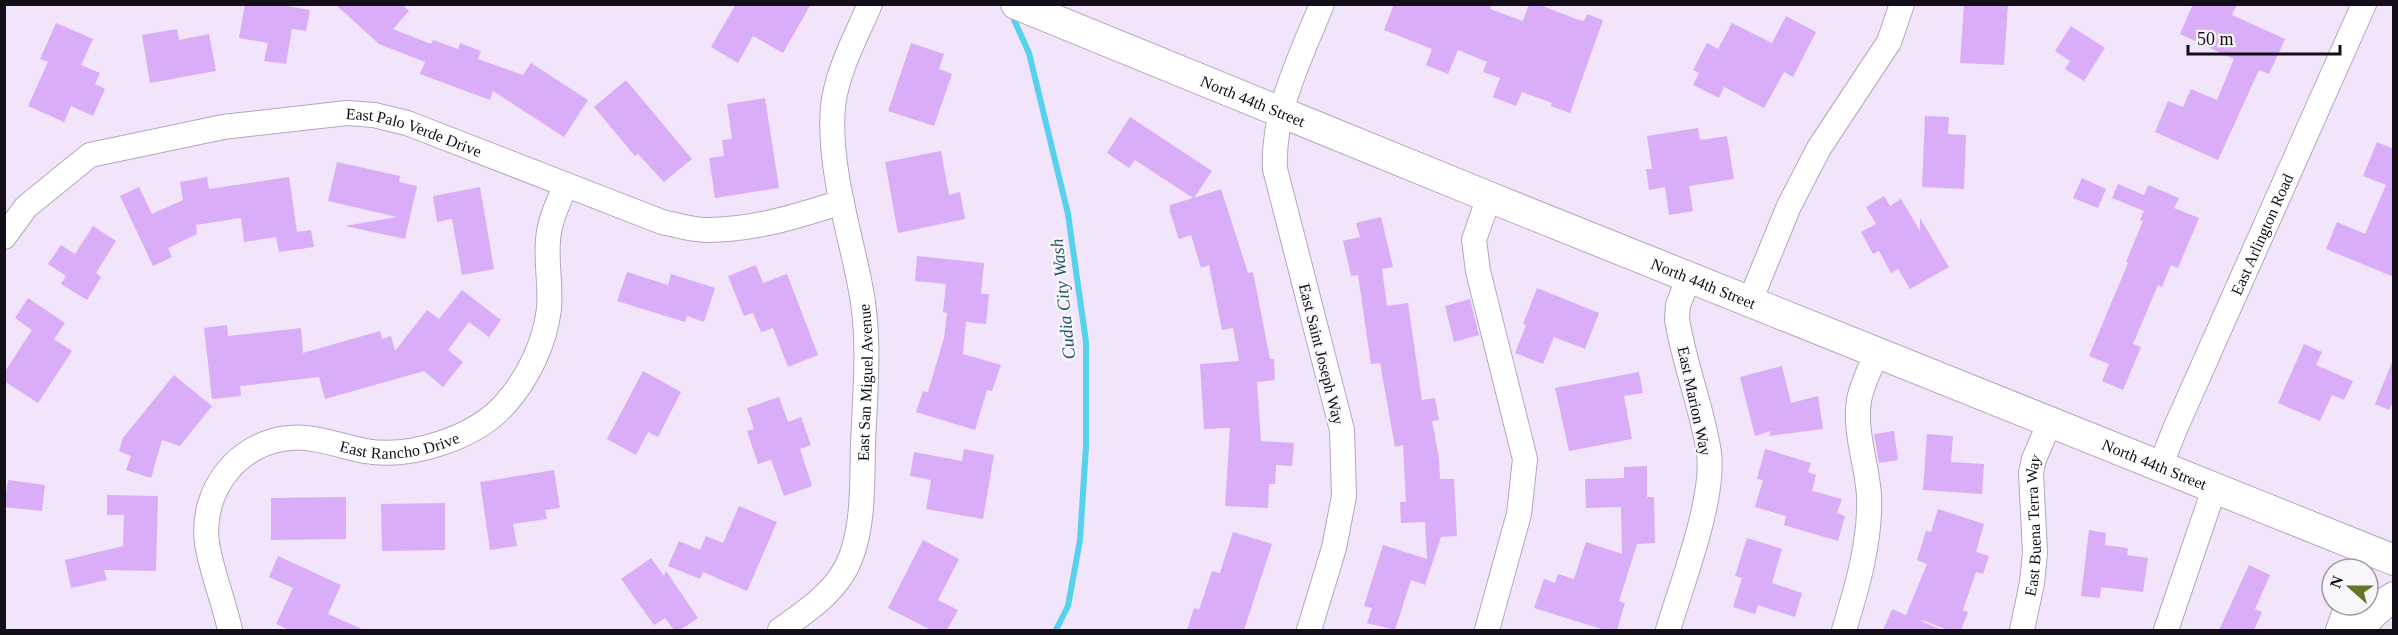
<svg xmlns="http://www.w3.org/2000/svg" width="2398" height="635" viewBox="0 0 2398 635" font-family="Georgia,serif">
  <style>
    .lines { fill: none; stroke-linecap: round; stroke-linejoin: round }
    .stream { stroke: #57d2ec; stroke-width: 6 }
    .building { fill: #daadf8 }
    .minor-casing { stroke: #b6a6c1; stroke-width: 26 }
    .major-casing { stroke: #b6a6c1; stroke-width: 32 }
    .minor { stroke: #fff; stroke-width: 24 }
    .major { stroke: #fff; stroke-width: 30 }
    .labels { text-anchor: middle; stroke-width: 5; stroke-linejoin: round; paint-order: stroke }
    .street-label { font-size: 16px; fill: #130e17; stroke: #f9f6fb }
    .water-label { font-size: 18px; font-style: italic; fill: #265964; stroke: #f9f6fb }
  </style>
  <rect width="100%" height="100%" fill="#f1e4fb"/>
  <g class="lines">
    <path class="stream" d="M1011 13 1029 53 1068 214 1086 342V446L1080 540 1068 606 1056 630"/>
  </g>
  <path class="building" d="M245 4H277L310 10 306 31 292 29 286 64 264 61 268 43 239 38Z
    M335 4H401L409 11 393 29 431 44 433 40 458 49 460 43 481 51 478 59 523 75 531 63 588 100 564 137 493 91 490 100 420 74 425 62 379 44Z
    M736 4H811L783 53 753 36 738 63 711 47Z
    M1394 4H1492L1490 9 1523 21 1529 4H1537L1579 20 1584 21 1587 14 1603 20 1570 113 1551 106 1552 103 1522 92 1516 106 1493 97 1500 78 1483 72 1487 62 1458 50 1448 74 1426 65 1432 49 1384 30Z
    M1964 4H2008L2004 65 1960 63Z
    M2193 4H2237L2232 15 2285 39 2269 74 2259 70 2218 160 2155 132 2168 101 2183 107 2191 89 2217 100 2234 59 2180 34Z
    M1786 16 1816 32 1793 77 1784 72 1764 108 1724 87 1719 98 1693 85 1699 73 1693 70 1707 43 1718 49 1732 23 1772 43Z
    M56 23 93 39 81 65 100 73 95 84 105 89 93 116 71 106 64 122 28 106 48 62 40 59Z
    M2071 26 2105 48 2084 81 2065 69 2070 61 2055 51Z
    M177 29 179 40 209 34 216 71 150 83 142 35Z
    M911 43 944 54 939 69 952 74 934 126 888 111Z
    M626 80 692 159 664 182 638 154 635 156 594 107Z
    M765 98 779 188 715 198 709 158 724 156 722 140 732 139 727 104Z
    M1925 116 1949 117 1948 134 1966 135 1964 189 1922 187Z
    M1130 117 1212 171 1194 198 1221 189 1248 273 1253 272 1270 359H1274L1275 380 1257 382 1261 441 1294 443 1292 466 1276 465 1275 484H1269L1268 508 1225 506 1230 428 1204 429 1200 364 1239 361 1233 328 1222 330 1209 265 1201 268 1191 235 1179 239 1170 212V205L1193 198 1135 160 1129 168 1107 153Z
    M1698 128 1700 140 1727 136 1734 179 1689 186 1693 211 1669 215 1665 187 1649 190 1646 169H1652L1647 136Z
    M2377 142 2394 149V277L2326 249 2337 222 2365 234 2386 185 2363 176Z
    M941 151 949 195 960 192 965 219 898 233 885 162Z
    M337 162 400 176 399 182 417 186 405 239 345 226 397 217 328 201Z
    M207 177 209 189 289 177 297 232 311 230 314 247 279 252 276 237 244 242 241 218 196 225 197 234 168 248 172 257 153 266 120 196 139 187 152 214 183 200 180 182Z
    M2082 178 2106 189 2098 208 2073 198Z
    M2118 184 2144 195 2148 185 2179 198 2174 208 2199 218 2178 268 2171 265 2162 287 2158 285 2133 344 2141 347 2123 390 2102 381 2109 364 2089 356 2128 263 2126 262 2143 221 2140 220 2144 211 2112 198Z
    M480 187 494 269 462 275 452 219 437 222 433 196Z
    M1884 196 1890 206 1901 199 1920 231V218L1949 267 1910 289 1898 269 1891 273 1879 251 1873 254 1861 232 1876 224 1866 207Z
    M1381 217 1393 267 1382 269 1387 306 1408 303 1422 400 1435 398 1439 420 1432 421 1439 458 1440 479H1454L1457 536 1441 537 1425 585 1411 580 1395 630 1367 623 1372 608 1364 606 1383 545 1427 559 1425 522 1401 523 1400 502H1406L1403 445 1395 447 1380 363 1371 364 1358 275 1351 276 1343 241 1360 237 1356 223Z
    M93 226 116 241 96 273 101 277 87 300 61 284 66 276 48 264 61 245 75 254Z
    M917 256 984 263 981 294H989L986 324 966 322 963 354 1001 365 992 391 987 390 975 430 916 412 923 391 928 392 944 338 947 313 943 312 946 284 915 281Z
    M756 265 763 283 787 274 818 355 788 367 773 328 761 332 753 313 744 316 728 276Z
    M627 272 668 285 671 274 715 288 704 322 687 316 685 322 617 301Z
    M1537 288 1599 313 1585 349 1554 337 1543 364 1515 353 1526 325 1523 324Z
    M462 290 501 320 489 337 469 322 448 350 463 362 443 387 424 371 325 399 319 377 240 386 241 396 212 399 204 328 227 325 228 336 301 328 303 353 380 331 382 339 391 336 395 351 427 310 439 319Z
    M28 298 65 323 54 339 72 351 38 403 4 381V373L32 330 15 318Z
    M1470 299 1479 335 1454 342 1445 306Z
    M2304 344 2322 352 2316 365 2353 381 2344 400 2332 395 2320 421 2278 403Z
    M2393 360 2394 400 2389 410 2375 404Z
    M1782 366 1791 403 1818 396 1823 429 1769 436 1771 431 1755 436 1740 377Z
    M643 371 681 392 658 437 648 432 636 455 607 439Z
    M1639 372 1643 393 1624 396 1632 439 1569 451 1555 388Z
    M174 375 212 406 180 446 162 440 151 478 126 470 131 456 119 451 123 438Z
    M779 397 788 422 801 417 811 445 800 449 812 486 784 496 771 460 758 464 747 431 754 429 747 408Z
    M1894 431 1898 460 1879 463 1874 434Z
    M1927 434 1953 436 1951 462 1984 464 1982 494 1923 490Z
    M964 449 994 455 983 519 926 509 931 480 910 476 914 452 962 461Z
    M1765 449 1811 463 1808 472 1816 475 1812 491 1842 499 1837 513 1845 516 1838 541 1784 525 1786 516 1755 507 1763 480 1757 479Z
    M1647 466V497H1654L1655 543 1637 544 1619 601 1625 603 1617 630H1605L1534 608 1544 579 1555 583 1558 574 1574 579 1586 542 1622 554 1621 507 1586 508 1585 479 1624 478V467Z
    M554 470 560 508 545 510 547 519 513 524 517 546 490 550 480 482Z
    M8 480 45 485 42 511 4 507Z
    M107 495 158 496 156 571 104 570 107 580 71 588 65 560 123 546 124 515H107Z
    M346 497V539L271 540V498Z
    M445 503V550L382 551 381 504Z
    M739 506 777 522 747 591 703 572 700 579 668 566 679 541 700 550 706 536 723 543Z
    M1938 509 1984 524 1976 552 1989 556 1983 574 1976 572 1963 610 1968 612 1961 630H1948L1922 620 1921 621 1942 630H1883L1892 609 1906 615 1927 564 1917 560 1926 531 1931 532Z
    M2089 530 2106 533 2105 545 2128 548 2127 555 2148 558 2143 592 2101 587 2100 598 2081 596Z
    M1233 532 1272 544 1244 630H1187L1194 608 1199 610 1212 571 1220 573Z
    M1747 538 1782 549 1772 583 1802 593 1795 617 1758 605 1755 614 1733 607 1742 578 1735 576Z
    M923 540 959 559 938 600 958 610 947 630H931L888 608Z
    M278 556 341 585 328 614 364 630H290L276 624 293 588 269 577Z
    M651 558 664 576 666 571 698 618 680 630H674L665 618 654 625 621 579Z
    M2249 565 2270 575 2255 609 2262 612 2254 630H2219Z"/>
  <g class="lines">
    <g class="minor-casing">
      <g id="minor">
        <path id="s1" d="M4 237 26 207 90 155 223 127 347 113 374 115 407 123 662 222C676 225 692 230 707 230 754 230 798 216 842 202"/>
        <path d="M1750 301 1789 206 1819 148 1889 42 1902 4"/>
        <path id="s2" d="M2160 467 2175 429 2364 4"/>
        <path id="s3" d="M230 630C224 602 211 570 207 543 200 491 238 442 290 438 312 435 343 447 365 451 410 459 476 438 506 403 529 377 545 342 549 309 551 286 546 263 548 241 549 221 558 203 566 185"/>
        <path id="s4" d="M780 630C807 611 839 590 851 557 864 522 862 480 863 444 865 391 871 338 860 285 849 228 828 166 833 106 837 71 856 37 870 4"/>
        <path d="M1309 630 1334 548 1344 496 1342 430 1275 169C1272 112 1301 56 1322 4"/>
        <path d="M1487 630 1519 514 1525 459 1478 271 1474 240 1489 197"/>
        <path d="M1668 630C1682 583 1715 499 1709 453 1702 407 1684 364 1677 319L1678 305 1689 277"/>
        <path d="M1844 630C1857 588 1871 540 1869 495 1867 464 1854 432 1859 400 1862 384 1871 367 1877 352"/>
        <path id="s5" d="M2022 630 2032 583 2035 553 2031 473 2034 459 2050 422"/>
        <path d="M2166 630 2214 489"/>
        <path d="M2338 630 2347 605"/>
      </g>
    </g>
    <g class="major-casing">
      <g id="major">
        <path id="s6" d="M1016 4 1489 197 2394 560"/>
        <path d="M2360 630C2368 616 2379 606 2394 597"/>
      </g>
    </g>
    <use href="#minor" class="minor"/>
    <use href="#major" class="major"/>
  </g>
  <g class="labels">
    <g class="street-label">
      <text dy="6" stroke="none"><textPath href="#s6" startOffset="256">North 44th Street</textPath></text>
      <text dy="6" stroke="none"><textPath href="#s1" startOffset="450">East Palo Verde Drive</textPath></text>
      <text dy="6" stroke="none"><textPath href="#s2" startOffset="254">East Arlington Road</textPath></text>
      <text dy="6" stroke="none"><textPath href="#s6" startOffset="742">North 44th Street</textPath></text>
      <text transform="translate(1322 354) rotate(76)" y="6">East Saint Joseph Way</text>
      <text dy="6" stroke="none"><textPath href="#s4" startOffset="279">East San Miguel Avenue</textPath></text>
      <text transform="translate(1695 401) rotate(78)" y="6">East Marion Way</text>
      <text dy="6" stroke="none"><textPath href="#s3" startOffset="351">East Rancho Drive</textPath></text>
      <text dy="6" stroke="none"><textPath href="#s6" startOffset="1228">North 44th Street</textPath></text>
      <text dy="6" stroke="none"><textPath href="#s5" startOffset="106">East Buena Terra Way</textPath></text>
    </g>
    <g class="water-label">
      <text transform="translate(1063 299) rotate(-96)" y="6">Cudia City Wash</text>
    </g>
  </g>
  <rect width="2398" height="635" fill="none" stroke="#130e17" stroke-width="12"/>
  <g transform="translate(2350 587) rotate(291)"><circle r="28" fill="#f9f6fb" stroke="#9d99a0" stroke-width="1.5"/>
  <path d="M0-4.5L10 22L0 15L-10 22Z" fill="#637625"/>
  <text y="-9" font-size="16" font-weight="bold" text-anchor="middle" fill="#130e17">N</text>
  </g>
  <path d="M2188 45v9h152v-9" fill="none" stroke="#130e17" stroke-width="3"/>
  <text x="2197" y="45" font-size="18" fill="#130e17" stroke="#f9f6fb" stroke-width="4.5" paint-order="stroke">50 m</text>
</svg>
